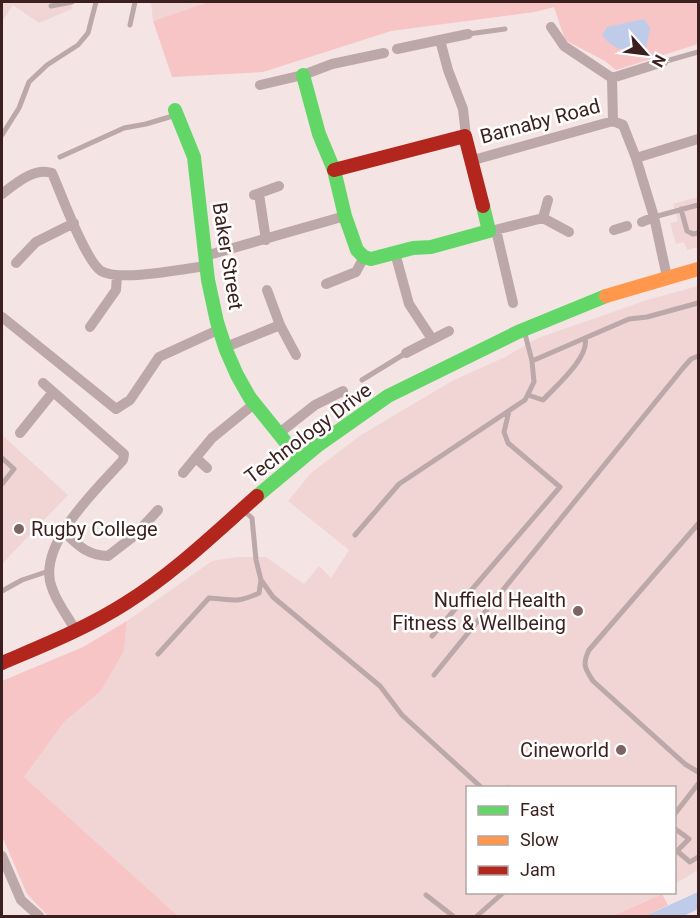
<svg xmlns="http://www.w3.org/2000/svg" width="700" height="918" viewBox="0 0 700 918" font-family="Roboto,sans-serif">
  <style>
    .built { fill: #f0d5d4 }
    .green { fill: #f7c5c5 }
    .water { fill: #bfcce9 }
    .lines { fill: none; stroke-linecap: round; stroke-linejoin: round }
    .lane { stroke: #bca8a8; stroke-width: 5 }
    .street { stroke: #bca8a8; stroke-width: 10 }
    .fast { stroke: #63d668; stroke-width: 14 }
    .slow { stroke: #ff974d; stroke-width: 14 }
    .jam { stroke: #b3261e; stroke-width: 14 }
    .poi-dot { fill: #7d6464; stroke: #fff; stroke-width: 2 }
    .labels { text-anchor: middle; stroke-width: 5; stroke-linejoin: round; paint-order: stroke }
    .street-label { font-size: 20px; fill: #3c1f1f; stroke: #fff }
    .poi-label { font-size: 20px; fill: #3c1f1f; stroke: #fff; text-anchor: end }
  </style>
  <rect width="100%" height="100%" fill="#f5e4e4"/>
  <path class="built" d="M2 2H71L72 9 39 23 13 5 2 22Z
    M151 2H208L153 21Z
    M698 197V247L687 250 684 242 676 244 670 223 678 221 673 204Z
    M698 286V870L675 884 674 788H468V892L664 893 613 916H178L24 777 65 721 101 691 124 651 127 621 212 561 237 557H266L304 584 319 566 331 578 349 550 288 501 311 473 361 435 452 381 505 357 538 338 647 300Z
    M2 435 68 495 2 564Z"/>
  <path class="green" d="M208 2H698V44L616 70 605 61 565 40 554 7 535 12 391 31 263 72 172 77 153 21Z
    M127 621 124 651 101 691 65 721 24 777 178 916H48L27 894 2 836V681L83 647Z
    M662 894 668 905 645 916H613Z"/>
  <path class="water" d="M644 19 650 28 646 48C627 52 614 51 602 35L607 27Z
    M698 892V909L684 916H645Z"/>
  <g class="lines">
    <path class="lane" d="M51 6 72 2
      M130 25 135 2
      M468 34 505 29
      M663 62 698 52
      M2 135 19 108 29 82 47 65 78 45 88 33 96 2
      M60 157 124 128 146 124 176 115
      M681 209 687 231 693 234 698 233
      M654 217 698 205
      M532 361 629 319 647 317 698 303
      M362 380 406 353
      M528 395 543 400C556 386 590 357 585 338
      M2 458 14 469 2 484
      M243 510 252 518 256 560 261 580 273 597 380 686 402 715 482 788
      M698 524 589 650C582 664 585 669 593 681L685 764 698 772
      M355 535 399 484 525 400 534 382 532 361 524 330
      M2 591 22 580 49 571
      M432 636 560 487 508 443 504 432 509 411
      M158 654 209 598C232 599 236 604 259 593L261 580
      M434 675 683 368 691 359 698 356
      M507 788H510
      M674 815 698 784
      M674 828 689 839 677 851 690 862 698 857
      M426 895 453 916
      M477 916 504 892"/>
    <path class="street" d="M551 27 564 46 612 78 663 62
      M440 40 448 70 463 109 466 136
      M397 49 468 34
      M612 78 613 121
      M260 85 303 75 332 64 384 53
      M636 158 698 139
      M470 161 613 121 623 125 636 158 654 217 667 277
      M2 194C15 184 34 167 52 173 61 193 85 260 101 271 119 282 183 269 206 266
      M259 194 266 240
      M254 195 279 186
      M548 200 543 218 569 232
      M642 222 654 217
      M496 230 513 303
      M614 230 627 226
      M491 231 543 218
      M395 253 409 304 432 339
      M205 256 345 216
      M16 263 36 242 74 223
      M326 284 356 272 364 257
      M267 290 280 325 296 355
      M2 317 116 409 130 400 159 357 220 329
      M90 327 116 290 117 275
      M226 347 280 325
      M406 353 449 331
      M43 383 124 454 123 460C97 489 42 540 50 581 54 599 67 615 76 631
      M20 433 53 392
      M278 434 315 405 343 391
      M196 458 207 468
      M183 473 212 438 254 404
      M63 531C78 545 86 555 108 556L134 536 158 510
      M2 856 21 900 39 916"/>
    <path class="fast" d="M303 75 319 134 334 170 345 216 357 250 364 257 371 259 413 248 431 247 489 231 483 206
      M175 110 194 157 208 280 217 322 226 350 237 375 250 398 300 460
      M257 496 317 446 388 396 518 332 606 296"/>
    <path class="slow" d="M606 296 698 269"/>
    <path class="jam" d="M334 170 465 136 483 206
      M2 663C44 645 87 628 126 603 174 573 215 533 257 496"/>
  </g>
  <g class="poi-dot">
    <circle cx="19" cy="529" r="6"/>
    <circle cx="578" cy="611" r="6"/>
    <circle cx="621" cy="750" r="6"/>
  </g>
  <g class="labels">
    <g class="street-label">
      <text transform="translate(540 121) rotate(-15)" y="7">Barnaby Road</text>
      <text transform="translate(228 256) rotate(81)" y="7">Baker Street</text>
      <text transform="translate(308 433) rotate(-37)" y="7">Technology Drive</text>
    </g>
    <g class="poi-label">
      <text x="31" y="536" text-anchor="start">Rugby College</text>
      <text x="566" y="607">Nuffield Health<tspan x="566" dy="23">Fitness &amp; Wellbeing</tspan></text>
      <text x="609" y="757">Cineworld</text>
    </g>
  </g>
  <rect width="700" height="918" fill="none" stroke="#3c1f1f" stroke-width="6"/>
  <rect x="466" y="786" width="210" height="108" fill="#ffffff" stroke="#b1a5a5" stroke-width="1.5"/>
  <rect x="478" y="806" width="30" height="9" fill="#63d668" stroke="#b1a5a5" stroke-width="1.5"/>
  <text x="520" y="816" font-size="18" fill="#3c1f1f">Fast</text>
  <rect x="478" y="836" width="30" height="9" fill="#ff974d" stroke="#b1a5a5" stroke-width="1.5"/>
  <text x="520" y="846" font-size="18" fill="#3c1f1f">Slow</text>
  <rect x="478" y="866" width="30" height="9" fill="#b3261e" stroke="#b1a5a5" stroke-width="1.5"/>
  <text x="520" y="876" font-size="18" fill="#3c1f1f">Jam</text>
  <g transform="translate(646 54) rotate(118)" stroke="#ffffff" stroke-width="4.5" paint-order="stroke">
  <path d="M0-4.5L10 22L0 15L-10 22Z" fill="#3c1f1f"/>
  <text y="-9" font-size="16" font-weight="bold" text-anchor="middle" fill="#3c1f1f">N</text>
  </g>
</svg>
